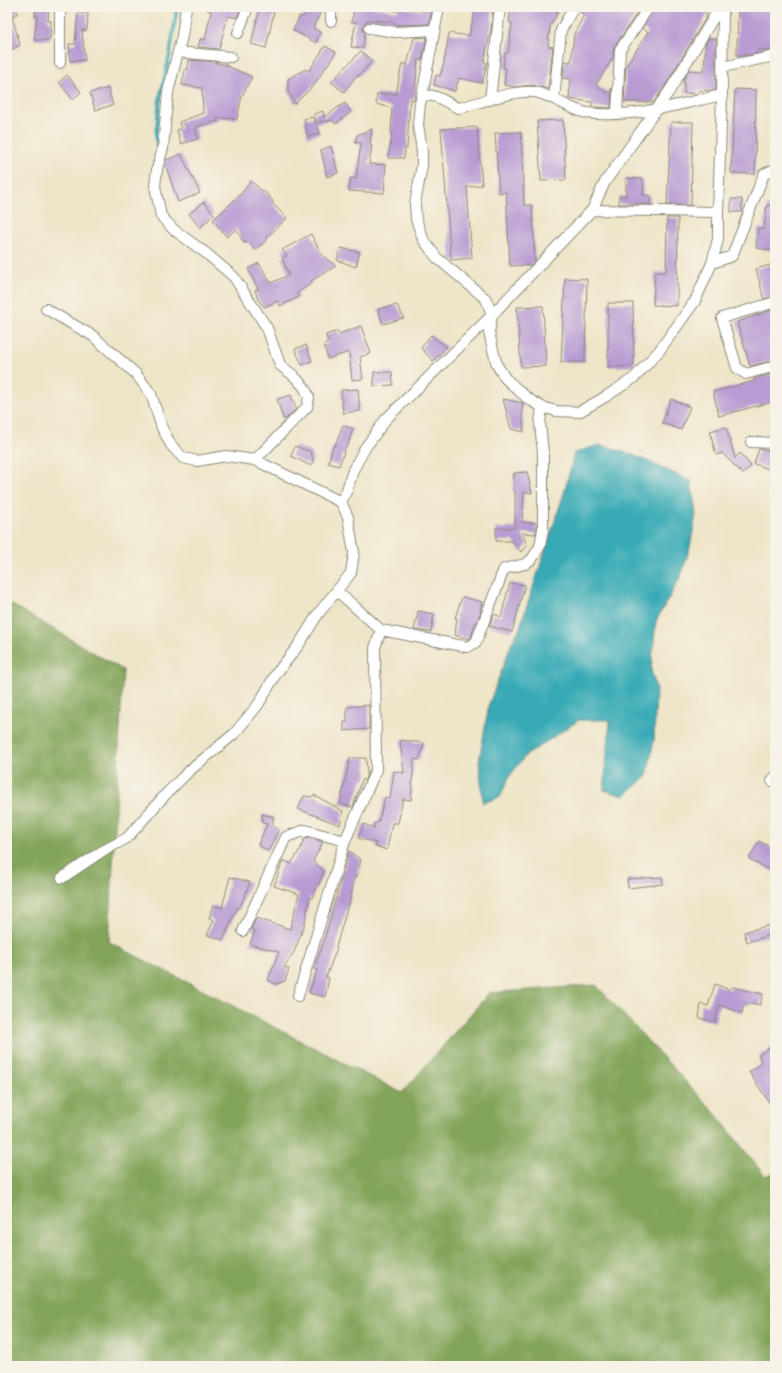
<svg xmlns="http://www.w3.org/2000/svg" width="782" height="1373" viewBox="0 0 782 1373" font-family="Caveat,sans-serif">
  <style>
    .forest { fill: #83a55a; stroke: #576842 }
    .water { fill: #39aab6; stroke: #326a70 }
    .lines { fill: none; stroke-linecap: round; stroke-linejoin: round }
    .stream { stroke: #39aab6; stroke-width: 3.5 }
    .building { fill: #b89bd3 }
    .minor-casing { stroke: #8c887a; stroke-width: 12 }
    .minor { stroke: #fff; stroke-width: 10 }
  </style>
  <rect width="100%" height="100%" fill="#f7f3e8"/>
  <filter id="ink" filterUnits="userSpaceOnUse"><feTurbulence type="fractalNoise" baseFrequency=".025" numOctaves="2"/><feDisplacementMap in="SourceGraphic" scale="8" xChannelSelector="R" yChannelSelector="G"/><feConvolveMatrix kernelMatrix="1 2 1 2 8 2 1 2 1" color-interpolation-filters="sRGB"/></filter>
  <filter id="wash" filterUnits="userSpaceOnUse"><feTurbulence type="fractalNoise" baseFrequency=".012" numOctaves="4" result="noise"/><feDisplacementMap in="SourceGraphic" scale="16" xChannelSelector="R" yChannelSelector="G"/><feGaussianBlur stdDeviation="0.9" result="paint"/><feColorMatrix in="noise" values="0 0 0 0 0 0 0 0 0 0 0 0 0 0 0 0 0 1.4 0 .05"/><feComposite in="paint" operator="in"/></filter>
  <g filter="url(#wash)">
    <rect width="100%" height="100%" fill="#eee5c8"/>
    <path class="forest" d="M7 602 123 670 109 942 402 1093 489 993 596 985 714 1112 765 1176 775 1172V1366H7Z"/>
    <path class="water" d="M599 445C631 451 661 468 691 481L696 515 690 547 681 576 656 621 651 670 656 688 654 740 647 776 624 796 604 790 610 720H579L525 756 509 777 500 797 483 803 479 761 489 704 512 642 519 630 565 490 574 453Z"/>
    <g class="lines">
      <path class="stream" d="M157 154 156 133 160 98 170 54 177 7"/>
    </g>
    <g id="blocks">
      <path class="building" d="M7 7H16L18 14 12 16 20 45 11 50 7 38Z
        M36 7H49L48 21H51L50 40H34L37 16H35Z
        M207 7H241L237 18 228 16 219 49 198 47 200 39 205 40 211 11 207 10Z
        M309 7H323L313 28 320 32 316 43 293 30 300 16 303 17Z
        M355 7H372L397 11 398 7 422 11V7L432 9 429 24 401 25 394 24V22L367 20 363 27V30L365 33 363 48 351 47 356 22H351Z
        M476 7H493L491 29 484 62 487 63 482 83 459 78 455 91 434 85 436 75 440 76 444 63 449 33 469 36Z
        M511 7H550L558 12 550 26 548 46 553 47 548 89 532 85 515 87 504 85 506 68H503L505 53H508L512 23 509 21Z
        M580 7H641L615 46 613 51V57L596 85 608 93 612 88 611 108 592 107V102L569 99 570 79 563 78 564 61 571 62 574 34 584 15 579 11Z
        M655 7H696L708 14 665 86 654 102H624L626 66 648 32 642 28Z
        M738 7H775V50H757V53L749 55H737Z
        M260 8 274 12 266 48 251 44Z
        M78 13H88L87 30H82L85 60 70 61 69 44H75Z
        M427 37 422 60H418L414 100 410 99 407 149 405 148 404 158H388L392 135H391L392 108 376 104 377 94H396L402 63 407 65 414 38Z
        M709 38 716 39V90L698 91V94H696L684 93V79L689 70 703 71V68H704L706 43Z
        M325 46 336 52 314 85 295 104 288 91V79L306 69 309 71Z
        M361 51 372 61 358 77 357 75 344 92 331 82Z
        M189 60 216 62V63L227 65V66L252 77 242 96 237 119 218 118V121L195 127 198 139 181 144 177 130 181 129 179 122 203 113 202 88 182 85 185 69H188Z
        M67 75 81 92 73 100 59 82Z
        M108 88 113 105 95 110 90 93Z
        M735 89 756 90 755 174 731 173Z
        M345 103 351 112 335 124 333 120 316 123 314 114 323 111 324 117Z
        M313 117 320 133 308 137 304 119Z
        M563 120 566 180 541 181 537 121Z
        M671 122H693L691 205H667Z
        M477 127 482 185 467 187 472 258 451 260 441 129Z
        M372 129 370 146H372L369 164 386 165 384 193 349 191 351 178 356 179 361 143H355L357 135Z
        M521 132 524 205H532L535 261 531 265 510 266 506 192 499 193 495 133Z
        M331 146 338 173 327 177 321 150Z
        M181 154 200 193 178 202 165 164 166 160Z
        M626 178 643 179V195H650V204H619V196H626Z
        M251 181 262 191 263 190 273 201 272 203 287 218 267 237 268 239 255 250 248 242 244 243 236 229 227 237 213 220 240 195Z
        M731 199H742V212H731Z
        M204 202 214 214 200 228 189 214Z
        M767 205 775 206V251L756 248 758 228 764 229Z
        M667 218H678L677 306 653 305 655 272H666Z
        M311 234 322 255 336 266 311 281 312 283 297 293 299 297 280 306 278 301 264 307 258 299 255 290 258 289 248 269 259 263 271 283 289 275 282 258 287 256 282 250Z
        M340 248 360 252 356 267 337 260Z
        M770 265 775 281V296L764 299 756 269Z
        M565 278 587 279 585 362H561Z
        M608 303H633L634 366 608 367Z
        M397 305 404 318 383 324 378 309Z
        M543 306 546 366 521 367 517 307Z
        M775 309V360L750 366 737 322Z
        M361 326 371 353 360 357 363 379 352 380 349 352 328 359 324 345 328 343 326 335 338 331 339 334Z
        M431 335 447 347 433 361 421 348Z
        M306 345 312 361 302 365 295 349Z
        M374 372H392L393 385 374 386Z
        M775 373V401L719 416 713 392 754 381V379Z
        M358 389 360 411 343 413 341 390Z
        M291 395 296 409 287 418 283 419 277 399Z
        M503 399 523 403 522 410 524 432 511 429Z
        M671 399 690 407 681 430 662 423Z
        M343 425 353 429 347 447 346 446 339 466 328 463 333 446H335Z
        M726 427 735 458 740 453 751 466 743 474 722 453 716 455 710 431Z
        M295 446 311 452 313 460 311 466 291 456Z
        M759 449 775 452V471L754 464Z
        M527 472 532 493 524 492 522 522 536 523V534L522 533 527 545 521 552 513 541H496V528H515V491H513L514 473Z
        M510 583 525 585 512 632 489 626 494 614 501 617Z
        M462 597 482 602 480 610 481 611 477 622H475L471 638 468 639 455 635 457 618H455Z
        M418 611 434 614 431 632 414 630Z
        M369 705V729L344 731V722H347V707Z
        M400 740 424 743 419 760 414 759 411 800 403 799 398 823H392L387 850 375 846 376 843 358 838 364 824 374 828V823H378L385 797 390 799 394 771 404 773Z
        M350 758H366L367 774 365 780H362L353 807 340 804Z
        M314 795 343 811 340 825 298 809 304 796 311 797Z
        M262 814 274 817 272 825 279 830 268 851 258 845 267 824 262 823Z
        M310 838 323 842 313 861 322 869 324 872 312 898 310 897 304 926 294 952 284 967 289 969 285 981 276 984 268 980 279 952 250 944 255 931 251 929 256 918 290 929 299 894 274 886 283 860 291 864 301 848 304 839Z
        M759 841 775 850V873L749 859Z
        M349 851 361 860 357 877 355 876 349 905H348L336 947 337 948 326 977 329 978 325 997 309 993 317 970 314 969 323 944Z
        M230 877 250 882 240 908 238 907 223 940 207 935 214 920 209 918 213 905 222 908Z
        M662 877 663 884 628 888 627 879Z
        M775 924V934L747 942 744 932Z
        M715 984 730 990 732 987 763 994 760 1005 752 1003 743 1006 742 1013 719 1005 715 1022 699 1018 701 1004 708 1006Z
        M775 1044V1111L749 1072 761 1064 759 1055Z"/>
    </g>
  </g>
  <g filter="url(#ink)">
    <use href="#blocks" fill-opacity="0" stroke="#8c887a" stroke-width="1"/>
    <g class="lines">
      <g class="minor-casing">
        <path id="minor" d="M186 7 182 36 168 92 163 148 157 169 155 186 161 216 173 229 207 254 234 277 267 328 280 365 294 376 304 387 309 397 307 407 255 460
          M331 7V21
          M439 7 422 96 420 104 418 124 422 151V165L415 204 416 219 423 239 437 258 486 299 492 315 489 332 493 350 497 365 505 378 527 398 542 407 556 411 579 412 605 397 634 378 659 351 695 301 712 263 718 239V212L722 95 723 7
          M369 28 396 32 434 30
          M238 33 248 7
          M178 52 231 57
          M60 63V7
          M722 67 775 56
          M422 96C438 93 445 103 459 108 480 103 520 87 539 93 554 97 573 111 587 113 630 119 680 104 722 95
          M554 99 561 30 574 7
          M490 100 500 7
          M617 114 620 50 649 7
          M592 210 718 212
          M712 263 732 256 764 174 775 169
          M775 302 722 318 737 368 746 374 775 366
          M46 309 93 336 136 374 151 394 162 428 171 445 183 458 197 461 226 456 255 460 341 502 348 517 354 553 351 573 318 614 298 646 276 674 258 705 234 734 189 771 166 794 127 838 101 852 62 878
          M751 442 775 443
          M341 502 347 490 353 470 365 448 386 419 492 315 592 210 605 182 670 90 720 7
          M337 591 381 630 468 647 476 642 504 569 525 564 532 559 540 546 543 529V453L540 423 542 407
          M772 781 775 777
          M243 931 286 837 305 830 345 841
          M298 996 345 841 376 770 375 648 381 630"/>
      </g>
      <use href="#minor" class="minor"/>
    </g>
  </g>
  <rect width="782" height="1373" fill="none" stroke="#f7f3e8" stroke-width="24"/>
</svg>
